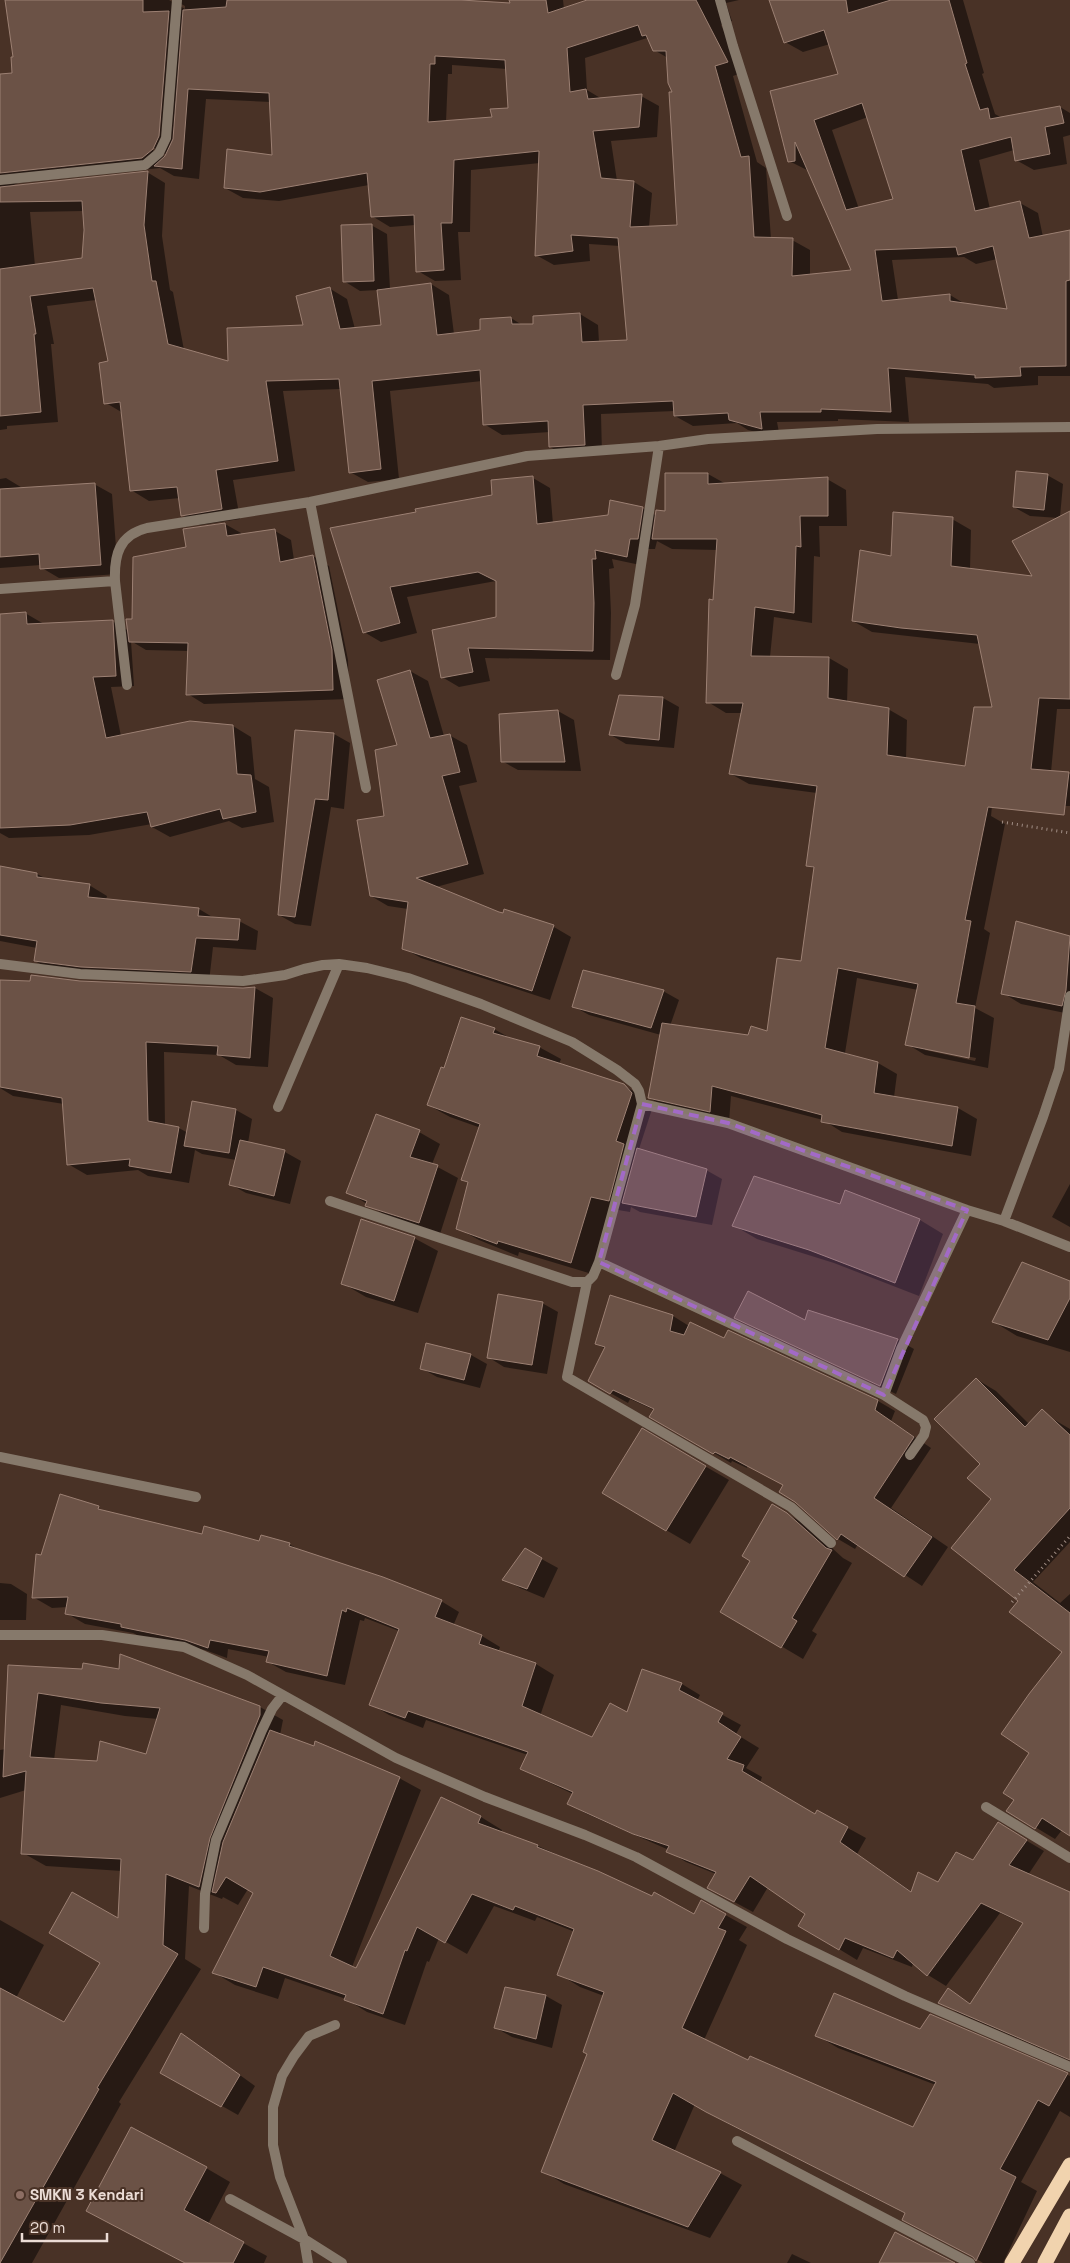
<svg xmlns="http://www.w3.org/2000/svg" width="1070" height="2263" viewBox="0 0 1070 2263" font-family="'Space Grotesk',sans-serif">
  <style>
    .shadow { fill: #0007; fill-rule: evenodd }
    .building { fill: #6b5246; stroke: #9c8073; fill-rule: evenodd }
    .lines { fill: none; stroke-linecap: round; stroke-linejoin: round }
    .path { stroke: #a08d84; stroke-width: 3; stroke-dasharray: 1 4; stroke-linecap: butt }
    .street { stroke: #86796b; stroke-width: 10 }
    .highway { stroke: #f1d3ae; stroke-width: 15 }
    .marked { fill: #a26ac7; fill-opacity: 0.2; stroke: #a26ac7; stroke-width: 4; stroke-dasharray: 10 6; stroke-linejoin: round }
    .education-dot { fill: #8d6e63; stroke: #493226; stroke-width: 2 }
    .labels { text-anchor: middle; stroke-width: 4; stroke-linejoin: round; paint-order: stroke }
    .poi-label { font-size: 15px; font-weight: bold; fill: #ebdcd5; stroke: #493226; text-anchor: start }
  </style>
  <rect width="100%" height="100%" fill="#493226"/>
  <path class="shadow" d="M6 0H169L185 9V6L174 0H441L511 4V0H563L564 9 591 0H739L726 3 732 21 721 25 744 72 733 76 757 162 766 168 771 239 792 240 810 250V275L853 271 809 171 789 161 771 92 840 75 830 44 803 52 785 42 770 0H963L984 73 982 74 995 114 1002 118 1060 107 1070 113V135L1063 137 1067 164 1034 170 1016 160 1014 150 979 160 990 209 1020 203 1038 213 1043 237 1070 231V376H1038V385L994 388 988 384 905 377 909 422 838 419V421L777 422 780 438 748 430 737 423 693 426 675 416V411L601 414 602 454 568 457 550 447V432L502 435 484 424 482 381 390 391 399 479 368 482 350 472 341 389 283 391 295 471 233 480 240 519 200 525 182 515 180 498 149 501 131 490 123 413 106 403 110 362 96 300 47 306 54 344H51L58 422 7 426V429L0 430V75L14 74V58ZM647 38 654 50 668 58 674 93 678 226 649 227 652 193 634 182 617 181 611 141 657 137 659 106 641 96 602 99 587 90 585 58ZM452 65 507 69 510 109 493 118 446 122 448 74H452ZM206 99 271 102 273 157 225 188 243 198 279 201 369 185 372 216 390 227 415 225 418 271 435 281 461 280 458 232H470L471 170 540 163 536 255 554 265 590 261 589 244 620 246 628 341 599 342 598 325 580 314 534 325H522L511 318 482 331 454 334 449 295 431 284 390 289 387 234 371 225 344 281 360 291 378 290 382 326 355 329 347 299 329 288 305 326 229 363 184 350 173 292 170 290 162 236 165 183 147 172 9 187 18 183 160 168 174 176 199 179ZM868 117 895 200 859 209 832 130ZM149 145 167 155V158L147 147ZM84 211 83 260 35 266 30 212ZM964 257 976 264 997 259 1009 310 965 304 950 295 898 300 892 260Z
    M708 474 726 484 827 479 846 490 847 526H819L820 557 814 556 812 623 774 617 770 657 829 658 848 669 847 703 888 709 907 720 906 759 966 768 993 709 980 644 872 632 853 621 892 557 952 519 971 530 970 570 1034 577 1059 518 1030 516 1014 507 1047 475 1063 484 1060 517 1070 512V709H1057L1051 772 1070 774V806H992L991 816 1005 824 984 929 990 933 975 1008 994 1018 988 1068 925 1055 907 1044 918 990 857 978 845 1053 878 1063 897 1074 894 1097 958 1108 977 1119 971 1156 842 1132 823 1120 731 1096 729 1122 668 1108 649 1098 661 1035 589 1015 573 1006 663 991 679 1000 670 1026 749 1036 768 1033 802 963 815 869 808 865 817 793 749 784 731 774 742 713H726L708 702 717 550 672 549 657 541 655 549H647L645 566 612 559 614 568 609 569 611 613 610 660 485 658 490 681 459 687 442 677 433 631 497 618 496 581 407 597 417 633 381 642 364 632 417 513 493 496 533 478 550 488 553 524 609 516 642 508 657 516 666 513ZM925 1048 976 1058 975 1061 925 1050Z
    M6 478 24 489 94 484 112 494 118 574 59 578 42 568 41 565 0 568V479Z
    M225 524 241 533V536L275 531 291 540 294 560 313 556 329 566 348 660 349 699 204 704 188 694 189 651 146 650 131 641 134 686 111 687 121 736 233 726 251 737 255 779 269 787 274 822 242 828 229 821 170 837 152 827V824L89 835 9 838 0 833V616L25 613 44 624 112 621 129 631 133 620 187 548Z
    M410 671 428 681 444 736 449 735 467 745 477 782 459 786 484 874 436 887 504 914 505 910 554 927 571 937 550 1000 421 958 403 948 408 909 388 906 371 896 399 746Z
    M663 698 679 707 674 748 626 744 611 735Z
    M558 711 574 720 581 771 518 770 502 761Z
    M334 734 350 743 344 809 331 807 311 926 295 924 279 915Z
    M0 867 37 874 47 879 89 885 107 896 106 900 199 909 214 918 239 921 258 931 256 950 213 947 209 982 53 971 35 961 37 948 0 941Z
    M1017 922 1070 937V1014L1021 1004 1003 993Z
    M0 981 255 988 273 998 268 1067 236 1065 219 1055 164 1052 165 1126 179 1128 188 1133 193 1103 236 1110 252 1119 248 1143 285 1152 301 1161 290 1204 246 1193 230 1184 236 1160 202 1154 195 1150 189 1183 148 1176 138 1170 87 1175 68 1164 64 1104 13 1096 0 1088Z
    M494 1029 512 1039 539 1047 561 1059 559 1064 623 1085 645 1098 653 1106 639 1149 706 1170 722 1179 712 1225 640 1212 631 1207 630 1212 612 1209 592 1274 519 1252 518 1256 479 1240 457 1228 469 1183 463 1180 481 1128 450 1117 428 1105 445 1070Z
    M419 1132 440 1144 432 1164 458 1178 440 1234 388 1217 348 1192Z
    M1070 1184V1227L1052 1217Z
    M840 1205 920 1220 943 1234 919 1296 834 1263 757 1239 733 1225Z
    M414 1238 438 1251 418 1313 366 1297 342 1283Z
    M1070 1282V1352L1017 1336 994 1322Z
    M611 1297 673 1316 689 1326 878 1401 895 1411 891 1421 931 1448 891 1508 948 1547 922 1586 858 1544 855 1549 838 1539 796 1501 785 1485 748 1465 747 1468 732 1461 731 1463 651 1416 654 1410 630 1399 628 1403 589 1381 606 1349 596 1344Z
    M542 1303 558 1312 547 1374 504 1367 488 1357Z
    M809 1311 898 1340 914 1349 896 1394 752 1326 806 1321Z
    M471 1355 487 1364 480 1388 437 1377 421 1368Z
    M976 1379 996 1391 1029 1424 1046 1415 1070 1429V1542L1033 1582 1060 1603 1070 1594V1834L1062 1830 1055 1839 1035 1827 1015 1799 1064 1652 1020 1600 982 1464Z
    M642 1430 729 1480 690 1544 666 1530Z
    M61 1496 98 1508 108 1513 203 1535 289 1544 303 1552 441 1601 459 1612 453 1626 482 1636 500 1647 498 1652 536 1664 554 1675 540 1716 592 1739 627 1714 643 1670 682 1684 700 1695 697 1701 741 1725 736 1734 759 1748 746 1768 762 1777 760 1783 815 1816 817 1811 866 1838 857 1854 912 1892 938 1884 1017 1835 1044 1851 1028 1875 1070 1893V2061L958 2013 940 2002 948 1990 971 2004 1024 1924 1000 1913 946 1986 928 1975 913 1963 912 1967 863 1948 857 1960 839 1949 806 1914 768 1887 753 1912 727 1898 716 1874 686 1862 668 1851 669 1850 587 1814 569 1804 573 1794 521 1769 528 1755 426 1720 423 1728 389 1715 371 1704 399 1631 365 1618 364 1621 360 1620 345 1685 286 1672 268 1662 269 1657 228 1649 227 1658 205 1650 141 1637 133 1633 85 1624 66 1613 68 1607 52 1608 33 1597 42 1557Z
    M773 1506 808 1526 843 1558 852 1563 812 1631 817 1634 803 1659 722 1611 752 1560Z
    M525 1550 558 1568 544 1598 520 1588 504 1579Z
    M0 1583 11 1584 27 1594 26 1620H0Z
    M10 1666 260 1707 283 1720 280 1735 399 1778 421 1790 352 1967 356 1969 442 1799 481 1817 502 1830 501 1832 538 1846 694 1916 702 1902 747 1927 739 1940 747 1945 704 2040 749 2062 914 2129 936 2085 838 2048 816 2035 921 2030 931 2016 1070 2076V2117L1060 2111 1021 2182 1037 2191 1003 2263H983L906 2214 729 2124 695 2104 674 2152 720 2173 742 2185 710 2238 564 2184 543 2171 588 2054 604 1996 580 1987 559 1974 575 1932 537 1917 535 1921 494 1906 467 1954 439 1938 429 1962 427 1961 405 2025 367 2012 346 1999 285 1978 278 1999 235 1985 213 1972 255 1892 248 1889 238 1905 223 1897 222 1899 189 1886 185 1959 201 1969 119 2102 121 2104 32 2263H0V1920L44 1945 16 1998 64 2024 102 1962 119 1920 122 1871 46 1866 23 1853 26 1790 0 1798V1750L6 1749ZM61 1705 125 1716 158 1719 146 1755 98 1763 54 1760Z
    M546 1996 562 2005 552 2048 512 2037 496 2028Z
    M197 2044 255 2086 238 2115 162 2072Z
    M206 2168 230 2182 208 2224 267 2256 264 2263H185L88 2211Z
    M792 2254 811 2263H787Z"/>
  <path class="building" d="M5 0H143V12L169 11 159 136 153 149 142 158 0 173V74L12 73 11 57H13Z
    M227 0H461L510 3 509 0H546L548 13 587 0H696L728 62 715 66 741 157 749 156 754 237 793 238 792 276 851 270 795 142V161L788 162 770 91 838 74 824 30 784 43 769 0H846L848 13 891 0H949L967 63 965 64 980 110 988 108 990 119 1060 106 1064 123 1045 127 1050 154 1015 161 1011 137 961 150 975 211 1020 201 1029 238 1070 230V280L1066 281V366L1020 367 1021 376 975 378V375L888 368 891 412 821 409V412H760L762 429 729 420 728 413 674 416 673 401 583 405 585 445 549 447 548 421 483 425 480 370 372 381 381 469 349 473 339 379 266 381 278 461 216 470 222 509 181 516 177 487 130 491 120 402 104 404 99 363 108 361 93 288 30 296 36 334H34L41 412 0 416V269L82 258 84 230 82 201 0 202V187L148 171 144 225 152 281H156L168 344 228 361 227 328 303 325 296 296 330 287 340 329 381 325 377 290 431 283 437 335 480 330V319L511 317 512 324H533V316L580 313 582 342 627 340 618 238 571 235 573 251 535 256 539 151 454 160 452 223H441L444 270 416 272 414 215 371 217 367 173 260 192 224 188 227 149 272 155 269 93 188 89 182 169 154 166 165 156 173 139 183 10 226 7ZM638 25 642 36 646 35 653 51H666L668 83 672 92H669L677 225 630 227 634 181 601 178 593 131 639 127 642 94 588 99 586 89 570 92 567 48ZM435 56 505 60 508 108 490 109 492 117 428 122 430 64H435ZM862 103 893 199 846 210 814 120ZM993 246 1007 309 950 301V294L882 301 875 250 956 247 958 255Z
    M372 224 374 281 343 282 341 225Z
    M1016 471 1048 474 1044 510 1013 507Z
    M665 473H708V484L828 477V516H800L801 547 796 546 794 613 755 607 751 656 829 657 828 698 889 708 887 755 965 766 974 707H992L977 635 901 628 852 621 860 550 891 556 893 512 953 517 951 566 1032 576 1012 541 1070 511V699L1039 698 1031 769 1069 772 1064 815 988 807 965 920 971 921 956 1003 975 1006 969 1058 905 1045 918 984 838 968 825 1048 878 1062 874 1093 958 1107 952 1146 821 1122 822 1115 712 1086 710 1112 648 1098 662 1023 748 1035 751 1026 767 1031 777 958 801 961 814 867 806 866 817 786 729 774 743 703H706L709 599 713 600 717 539H652L656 510 665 511Z
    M533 476 537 524 608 515 610 500 643 507 638 539H630L627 557 595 550 596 559H592L594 603 593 651 468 648 473 672 441 678 432 630 496 617V581L478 572 390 587 400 623 363 633 330 528 416 512 415 509 492 495 491 480Z
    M95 483 101 565 40 569 39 554 0 557V489Z
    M225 523 227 536 275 529 280 562 313 555 332 650 333 690 186 695 188 643 129 642 126 619H132L133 557 186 547 183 529Z
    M26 612 27 624 113 620 116 676 93 677 106 738 190 721 233 725 237 774 251 775 256 812 223 819 220 809 151 827 147 812 70 825 0 828V614Z
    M410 670 430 738 450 734 460 772 442 776 468 864 416 878 499 912 503 913 504 909 554 925 532 991 402 949 408 902 370 896 357 820 384 816 375 750 397 745 377 680Z
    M619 695 663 697 659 740 609 735Z
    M558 710 565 762H501L499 714Z
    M295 730 334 733 328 800 315 799 295 917 278 915Z
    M0 866 37 873V877L90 884 88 897 199 908 198 916 240 919 238 940 196 938 191 972 81 967 34 961 37 941 0 935Z
    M1016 921 1070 936 1066 990 1062 1006 1001 994Z
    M583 970 664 990 651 1028 572 1007Z
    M31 975 80 981 243 988 255 987 250 1058 217 1055 218 1046 146 1042 148 1121 179 1127 171 1173 129 1166 130 1159 67 1165 62 1098 0 1087V980L30 981Z
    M461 1017 495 1028 493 1033 540 1046 537 1056 624 1084 632 1093 616 1141 624 1144 609 1201 591 1197 571 1263 498 1241 497 1244 456 1229 468 1182 461 1180 480 1124 427 1105 441 1067 444 1068Z
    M192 1101 236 1109 229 1153 184 1146Z
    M376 1114 420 1130 410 1157 438 1165 419 1223 365 1206 367 1201 346 1193Z
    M240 1140 285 1150 274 1196 229 1185Z
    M637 1148 707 1169 696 1217 622 1203Z
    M754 1176 840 1204 845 1190 920 1219 895 1283 809 1250 732 1226Z
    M361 1219 415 1237 394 1301 341 1284Z
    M1022 1262 1070 1281V1298L1048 1340 992 1322Z
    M748 1291 805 1320 808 1310 898 1339 880 1386 734 1318Z
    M498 1294 543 1302 532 1365 487 1358Z
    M610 1295 673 1315 670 1331 684 1335 690 1322 724 1338 728 1330 878 1400 875 1410 914 1437 874 1498 932 1537 904 1577 841 1534 837 1540 795 1502 779 1492 783 1485 730 1457 729 1459 715 1452 713 1454 649 1417 654 1409 613 1390 610 1394 588 1381 605 1347 595 1344Z
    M426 1343 471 1354 464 1380 420 1369Z
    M976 1378 1025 1427 1042 1409 1070 1435V1508L1014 1570 1070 1613V1836L1042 1818 1035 1829 1006 1811 1014 1800 1003 1793 1029 1753 1001 1734 1029 1694 1062 1652 1009 1612 1018 1601 951 1548 991 1499 967 1478 980 1464 934 1419Z
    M642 1428 706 1466 666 1531 602 1493Z
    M60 1494 99 1506 98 1509 202 1534 204 1526 259 1541 261 1535 290 1543 289 1546 383 1577 442 1600 435 1617 482 1635 479 1644 536 1663 522 1706 592 1737 610 1703 627 1712 642 1669 682 1683 679 1690 723 1713 718 1722 741 1737 727 1759 744 1765 742 1771 815 1814 817 1810 848 1827 840 1842 911 1892 918 1872 938 1882 956 1852 973 1860 998 1822 1027 1840 1009 1865 1070 1892V2060L938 2003 948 1988 970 2004 1023 1923 981 1903 927 1976 897 1950 893 1958 845 1938 839 1950 798 1926 805 1914 750 1876 734 1902 707 1888 716 1872 666 1852 669 1846 633 1834 567 1804 573 1792 520 1769 528 1752 408 1711 405 1718 369 1705 399 1629 347 1608 346 1612 342 1610 327 1676 266 1662 269 1651 210 1640 208 1648 185 1640 121 1627V1624L65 1614 68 1597 32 1598 36 1554 41 1555Z
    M772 1504 787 1513 826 1548 832 1550 792 1618 797 1621 781 1648 720 1612 750 1561 742 1556Z
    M525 1548 542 1558 527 1589 502 1580Z
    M120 1654 260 1706V1715L210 1838 199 1887 166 1874 163 1945 178 1954 97 2088 99 2089 0 2263V1988L64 2022 100 1963 49 1933 72 1892 118 1918 121 1859 21 1854 26 1771 3 1777 8 1665 82 1669 83 1663 119 1669ZM38 1693 101 1703 160 1708 146 1754 100 1741 97 1761 30 1757Z
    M270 1730 314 1746 315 1741 400 1777 330 1956 356 1968 441 1797 481 1816 478 1823 538 1845 537 1847 598 1871 652 1896 654 1892 694 1914 701 1900 726 1914 718 1928 726 1931 682 2028 748 2060 750 2056 913 2127 936 2082 815 2036 834 1993 920 2029 930 2014 1068 2073 1049 2106 1038 2100 1000 2169 1016 2177 976 2261 973 2257 902 2220 905 2213 706 2112 673 2093 652 2140 721 2172 688 2227 541 2172 587 2054 583 2052 604 1992 557 1975 574 1929 515 1906 513 1910 472 1894 445 1943 417 1927 407 1951 405 1950 383 2014 344 2000 346 1995 263 1967 256 1987 212 1973 253 1893 226 1877 216 1893 212 1892 223 1842Z
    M505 1987 546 1995 536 2039 494 2028Z
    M181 2033 240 2075 221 2107 160 2073Z
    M131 2127 207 2167 184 2210 244 2242 233 2263H185L86 2211Z
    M895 2232 955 2263H879Z"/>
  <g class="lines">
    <path class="path" d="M1002 822 1070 833
      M1012 1602 1070 1536"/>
    <path class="street" d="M720 0 733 46 787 216
      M0 180 145 165 159 153 166 138 177 0
      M310 502 366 788
      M115 581 127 685
      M0 589 115 581C114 555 119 535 147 528L310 502 527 456 659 446 708 439 877 429 1070 427
      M616 675 635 605 659 446
      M0 964 80 974 243 981 285 975 304 969 323 965 339 964 367 968 408 978 481 1004 572 1042 617 1070 635 1084 639 1091 642 1104 728 1123 967 1210 1004 1221 1070 1247
      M642 1104 599 1262 593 1276 587 1282 567 1377 791 1507 831 1543
      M278 1107 339 964
      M330 1201 572 1282H587
      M1004 1221 1043 1117 1059 1069 1070 996
      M599 1262 884 1395
      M910 1455 924 1435 926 1427 923 1420 884 1395 901 1349 967 1210
      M0 1457 196 1497
      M0 1635H102L184 1647 247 1675 396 1758 485 1797 585 1835 636 1857 787 1939 905 1996 1070 2067
      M986 1807 1070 1858
      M204 1928 205 1894 216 1840 262 1730 272 1709 282 1696
      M737 2141 970 2263
      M230 2199 304 2239 342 2263
      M308 2263 304 2239 280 2177 273 2145V2107L282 2076 294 2056 309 2036 335 2025"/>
    <path class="highway" d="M1012 2263 1070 2165
      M1045 2263 1070 2216"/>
  </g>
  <path class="marked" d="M642 1104 728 1123 967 1210 884 1395 599 1262Z"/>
  <circle class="education-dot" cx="20" cy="2195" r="5"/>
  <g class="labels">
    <g class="poi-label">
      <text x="30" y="2200">SMKN 3 Kendari</text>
    </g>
  </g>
  <path d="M22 2233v8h85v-8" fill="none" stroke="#ebdcd5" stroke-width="2.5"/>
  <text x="30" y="2233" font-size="15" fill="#ebdcd5" stroke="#493226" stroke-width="4" paint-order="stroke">20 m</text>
</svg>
